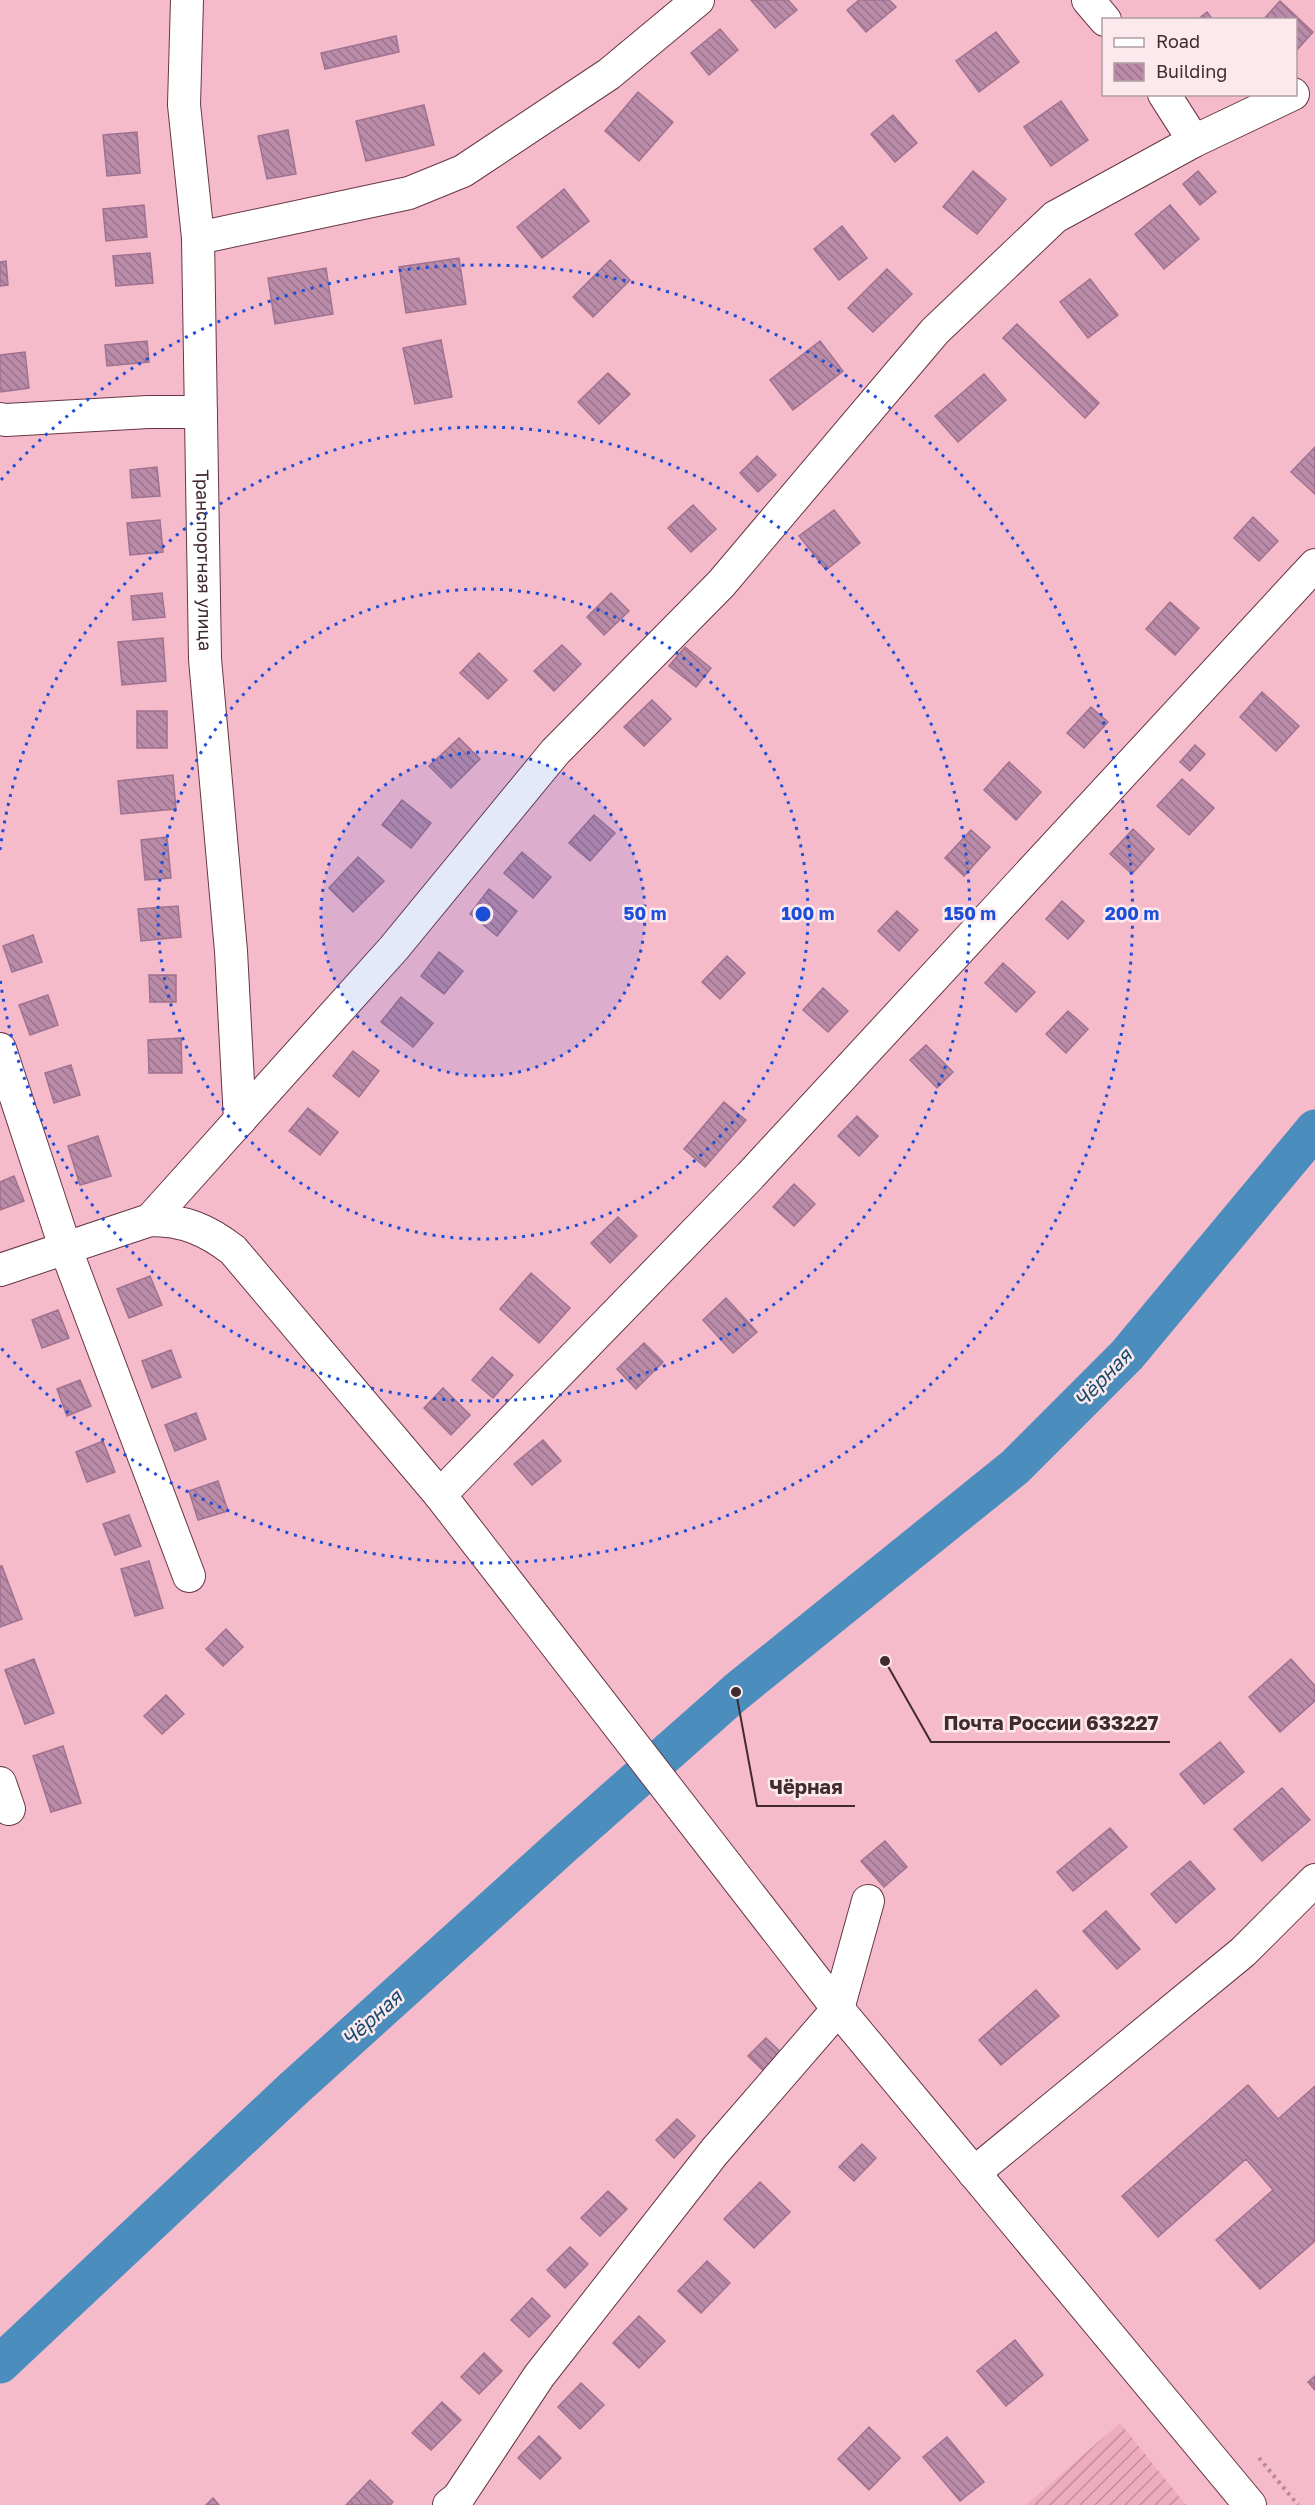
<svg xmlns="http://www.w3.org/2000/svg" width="1315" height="2505" viewBox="0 0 1315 2505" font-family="'Golos Text',sans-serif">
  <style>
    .industrial { fill: url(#industrial-furrows) }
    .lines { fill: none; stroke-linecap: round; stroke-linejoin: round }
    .river { stroke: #4b8ebd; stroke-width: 39 }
    .building { fill: url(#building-back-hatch); stroke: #a0728f; stroke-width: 1.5 }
    .minor-casing { stroke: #673746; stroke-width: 34 }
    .path { stroke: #b78895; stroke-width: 4; stroke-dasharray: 3 4.5; stroke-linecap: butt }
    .minor { stroke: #fff; stroke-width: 32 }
    .ring { fill: none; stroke: #1d4ed8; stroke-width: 3; stroke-dasharray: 3 6 }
    .labels { text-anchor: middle; stroke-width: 5; stroke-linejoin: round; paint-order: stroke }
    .street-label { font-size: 18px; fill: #412a30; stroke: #fbe9ed }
    .water-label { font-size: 20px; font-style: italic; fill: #184b6c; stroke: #fbe9ed }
    .centre { fill: #1d4ed8; stroke: #fbe9ed; stroke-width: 3 }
    .ring-label { font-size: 18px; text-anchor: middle; font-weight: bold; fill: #1d4ed8; stroke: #fbe9ed; stroke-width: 5; stroke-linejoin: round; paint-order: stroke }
    .leader { fill: none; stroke: #412a30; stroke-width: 2 }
    .callout-dot { fill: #412a30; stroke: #fbe9ed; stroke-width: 2 }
    .callout-label { font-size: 20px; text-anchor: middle; font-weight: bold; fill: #412a30; stroke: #fbe9ed; stroke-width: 5; stroke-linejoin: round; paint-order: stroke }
  </style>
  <defs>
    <pattern id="industrial-furrows" width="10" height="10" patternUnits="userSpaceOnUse" patternTransform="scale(1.5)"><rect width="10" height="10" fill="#eeadbf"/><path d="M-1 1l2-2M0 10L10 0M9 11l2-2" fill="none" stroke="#c28d9c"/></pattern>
    <pattern id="building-back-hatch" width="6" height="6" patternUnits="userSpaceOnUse" patternTransform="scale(1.5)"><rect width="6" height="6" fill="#bb8ca9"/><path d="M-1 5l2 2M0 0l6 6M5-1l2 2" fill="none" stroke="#9a738a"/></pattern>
  </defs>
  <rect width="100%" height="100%" fill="#f6bbcb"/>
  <path class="industrial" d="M1120 2423 1186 2505H1026Z"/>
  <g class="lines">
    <path class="river" d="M0 2364 292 2090 563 1845 736 1692 1015 1467 1127 1355 1315 1129"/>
  </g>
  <path class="building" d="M751 0H788L797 10 775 28Z
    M859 0H889L896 7 866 32 847 10Z
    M1280 1 1313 32 1296 51V20H1263Z
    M1207 12 1213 20H1197Z
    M720 29 738 50 709 75 691 53Z
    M996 32 1019 62 979 92 956 61Z
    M396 36 399 52 325 69 321 53Z
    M638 92 673 122 639 161 605 131Z
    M1061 101 1088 140 1051 166 1024 127Z
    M424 105 434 145 366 161 356 121Z
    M893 115 917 143 895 162 871 134Z
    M288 130 296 174 267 179 258 136Z
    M137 132 140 173 107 176 103 135Z
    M973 171 1006 199 977 234 943 207Z
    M1198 171 1216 192 1200 205 1183 184Z
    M564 189 589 221 542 258 517 227Z
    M144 205 147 237 106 241 103 209Z
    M1170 205 1199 239 1164 269 1135 234Z
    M842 226 867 258 839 280 814 249Z
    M150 253 153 283 116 286 113 256Z
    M459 258 466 304 406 313 399 267Z
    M610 260 630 280 593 317 573 297Z
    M6 261 8 285 0 286V262Z
    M326 268 333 314 275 324 268 278Z
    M887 269 912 294 873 332 848 308Z
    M1090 279 1118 315 1088 338 1060 302Z
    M1017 324 1099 403 1085 418 1003 338Z
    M441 340 452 397 415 404 403 348Z
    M147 341 149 362 107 366 105 345Z
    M820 341 843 371 793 410 770 380Z
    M25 352 29 388 0 392V355Z
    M608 373 630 394 599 424 578 402Z
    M984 374 1006 400 958 442 935 416Z
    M1315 447V494L1291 472Z
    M757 456 776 475 758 492 740 473Z
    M157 467 160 496 132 498 130 470Z
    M693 505 716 529 691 552 668 528Z
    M834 510 860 543 826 570 799 536Z
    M1253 517 1278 541 1259 561 1234 538Z
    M160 520 163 552 130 555 127 523Z
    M162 593 165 617 133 620 131 596Z
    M611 593 629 611 604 635 587 617Z
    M1170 602 1199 628 1175 655 1146 629Z
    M163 638 166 681 122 685 118 642Z
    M562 645 581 664 554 691 534 671Z
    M685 647 711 668 696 687 669 666Z
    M479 653 507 680 488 699 460 673Z
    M1262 692 1299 726 1276 751 1240 717Z
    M652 700 671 719 644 746 624 727Z
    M1091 707 1108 722 1084 748 1067 733Z
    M137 711H167V748H137Z
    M459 738 480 759 451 788 429 766Z
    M1195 745 1205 754 1190 771 1180 762Z
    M1009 762 1041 792 1016 820 984 790Z
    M173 775 176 809 121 814 118 781Z
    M1182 779 1214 808 1189 835 1157 806Z
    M402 800 431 823 411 848 382 825Z
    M594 815 615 833 590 861 569 843Z
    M1133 829 1154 849 1132 874 1110 854Z
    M971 830 990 847 964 876 945 858Z
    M167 837 171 878 145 880 141 840Z
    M522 852 551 877 533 898 504 873Z
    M358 857 384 881 353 912 329 888Z
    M489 889 517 911 497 936 470 914Z
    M1062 901 1084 921 1068 939 1046 919Z
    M178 906 181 937 141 941 138 909Z
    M897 911 918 930 899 951 878 931Z
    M33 935 42 962 12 972 3 946Z
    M439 952 463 971 444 994 421 976Z
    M727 956 745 973 720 999 702 982Z
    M1003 963 1035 992 1016 1012 985 983Z
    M149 975H176V1002H150Z
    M823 988 848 1011 828 1032 803 1010Z
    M48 995 58 1025 30 1035 19 1005Z
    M401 997 433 1023 413 1047 381 1022Z
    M1068 1011 1088 1029 1066 1053 1046 1034Z
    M181 1038 182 1073H149L148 1040Z
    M926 1045 953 1072 937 1088 910 1060Z
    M353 1051 379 1071 359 1097 333 1076Z
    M71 1065 80 1095 54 1103 45 1073Z
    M724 1102 746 1120 705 1167 684 1149Z
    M308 1108 338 1132 320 1155 289 1131Z
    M857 1116 878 1136 859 1156 838 1136Z
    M98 1136 111 1176 80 1185 68 1146Z
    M14 1176 24 1201 0 1210V1182Z
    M794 1184 815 1204 794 1226 773 1207Z
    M618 1217 637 1236 610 1263 591 1243Z
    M531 1273 570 1308 539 1343 500 1309Z
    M150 1276 162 1305 129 1318 117 1289Z
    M726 1298 757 1332 733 1353 703 1320Z
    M58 1310 69 1338 42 1348 32 1320Z
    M644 1343 663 1362 636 1389 617 1369Z
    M171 1350 181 1377 152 1388 142 1361Z
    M492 1357 513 1375 493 1398 472 1380Z
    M80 1380 91 1406 67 1416 57 1389Z
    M443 1388 470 1415 451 1435 424 1408Z
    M196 1413 206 1439 175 1451 165 1425Z
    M543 1440 561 1461 532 1485 514 1464Z
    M103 1441 115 1472 87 1482 76 1452Z
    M218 1481 228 1511 198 1520 189 1491Z
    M129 1515 141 1546 115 1555 103 1524Z
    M149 1561 163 1608 135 1616 121 1569Z
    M0 1566H2L22 1619 0 1627Z
    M226 1629 243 1647 223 1666 206 1649Z
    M34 1659 54 1713 25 1724 5 1670Z
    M1291 1659 1315 1686V1701L1280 1732 1249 1697Z
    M166 1695 184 1714 162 1734 144 1716Z
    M1220 1742 1244 1772 1204 1804 1180 1774Z
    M63 1746 81 1803 51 1812 33 1756Z
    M1282 1788 1310 1820 1262 1861 1234 1829Z
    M1110 1828 1127 1847 1073 1891 1057 1872Z
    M885 1841 907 1867 884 1887 861 1861Z
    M1190 1861 1215 1889 1176 1923 1151 1894Z
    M1106 1911 1140 1949 1117 1969 1083 1931Z
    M1036 1990 1059 2016 1001 2065 979 2040Z
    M766 2038 786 2057 768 2075 748 2056Z
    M1248 2085 1278 2119 1315 2086V2241L1260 2289 1216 2240 1273 2190 1246 2159 1158 2237 1122 2196Z
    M677 2119 695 2136 674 2158 656 2140Z
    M862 2144 876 2158 854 2181 839 2167Z
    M760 2182 790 2212 754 2248 724 2219Z
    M608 2191 627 2209 600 2236 581 2218Z
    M570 2247 588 2264 565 2288 547 2270Z
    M707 2261 730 2283 701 2313 678 2291Z
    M532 2298 550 2316 529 2337 511 2320Z
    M639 2316 665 2341 639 2368 613 2343Z
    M1015 2340 1043 2375 1006 2406 977 2371Z
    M484 2353 502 2371 479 2394 461 2377Z
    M1315 2376V2390L1308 2382Z
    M581 2383 604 2405 580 2429 558 2407Z
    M442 2402 461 2420 431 2450 412 2433Z
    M869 2427 900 2458 869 2490 838 2459Z
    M539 2436 561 2458 540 2479 518 2458Z
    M947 2437 984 2482 960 2501 923 2457Z
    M370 2480 393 2502 390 2505H346Z
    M213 2498 219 2505H206Z"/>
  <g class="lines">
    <g class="minor-casing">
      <g id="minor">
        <path id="s1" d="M187 0 184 105 198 238 205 659 231 951 240 1120"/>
        <path d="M1088 0 1105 20"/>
        <path d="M1164 94 1194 141"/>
        <path d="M198 238 409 193 463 171 609 74 698 0"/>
        <path d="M0 419 6 420 148 412H201"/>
        <path d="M0 1049 65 1247 189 1576"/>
        <path d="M150 1220 394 948 555 752 721 584 935 331 1055 217 1194 141 1293 94"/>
        <path d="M0 1270 150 1220C184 1220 207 1230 233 1250L440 1495 838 2009 1250 2505"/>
        <path d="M440 1495 750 1176 1315 565"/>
        <path d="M0 1783 9 1809"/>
        <path d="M974 2173 1243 1952 1315 1880"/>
        <path d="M449 2505 458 2498 539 2376 715 2151 838 2009 868 1901"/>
      </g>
    </g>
    <path class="path" d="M1259 2458 1298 2505"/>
    <use href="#minor" class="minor"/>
  </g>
  <circle cx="483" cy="914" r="162" fill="#1d4ed8" fill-opacity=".12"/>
  <g class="ring">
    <circle cx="483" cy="914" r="162"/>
    <circle cx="483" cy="914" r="325"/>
    <path d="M0 850A487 487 0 1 1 0 978"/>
    <path d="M1 480A649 649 0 1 1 1 1348"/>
  </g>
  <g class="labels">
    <g class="street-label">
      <text dy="6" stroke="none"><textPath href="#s1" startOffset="561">Транспортная улица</textPath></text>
    </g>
    <g class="water-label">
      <text transform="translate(1103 1378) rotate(-46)" y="7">Чёрная</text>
      <text transform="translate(372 2018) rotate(-42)" y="7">Чёрная</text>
    </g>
  </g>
  <circle cx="483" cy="914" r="9" class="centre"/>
  <g class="ring-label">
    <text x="645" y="920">50 m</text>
    <text x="808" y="920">100 m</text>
    <text x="970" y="920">150 m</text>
    <text x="1132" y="920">200 m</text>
  </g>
  <path class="leader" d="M885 1661L931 1742H1170M736 1692L757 1806H855"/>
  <g class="callout-dot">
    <circle cx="885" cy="1661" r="6"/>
    <circle cx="736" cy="1692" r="6"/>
  </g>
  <g class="callout-label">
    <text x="1051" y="1730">Почта России 633227</text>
    <text x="806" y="1794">Чёрная</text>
  </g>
  <rect x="1102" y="18" width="195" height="78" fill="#fbe9ed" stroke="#b19da1" stroke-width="1.5"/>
  <rect x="1114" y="38" width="30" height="9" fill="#ffffff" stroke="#b19da1" stroke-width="1.5"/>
  <text x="1156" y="48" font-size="18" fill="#412a30">Road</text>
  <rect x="1114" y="63" width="30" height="18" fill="url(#building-back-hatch)" stroke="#b19da1" stroke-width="1.5"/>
  <text x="1156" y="78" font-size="18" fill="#412a30">Building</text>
</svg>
